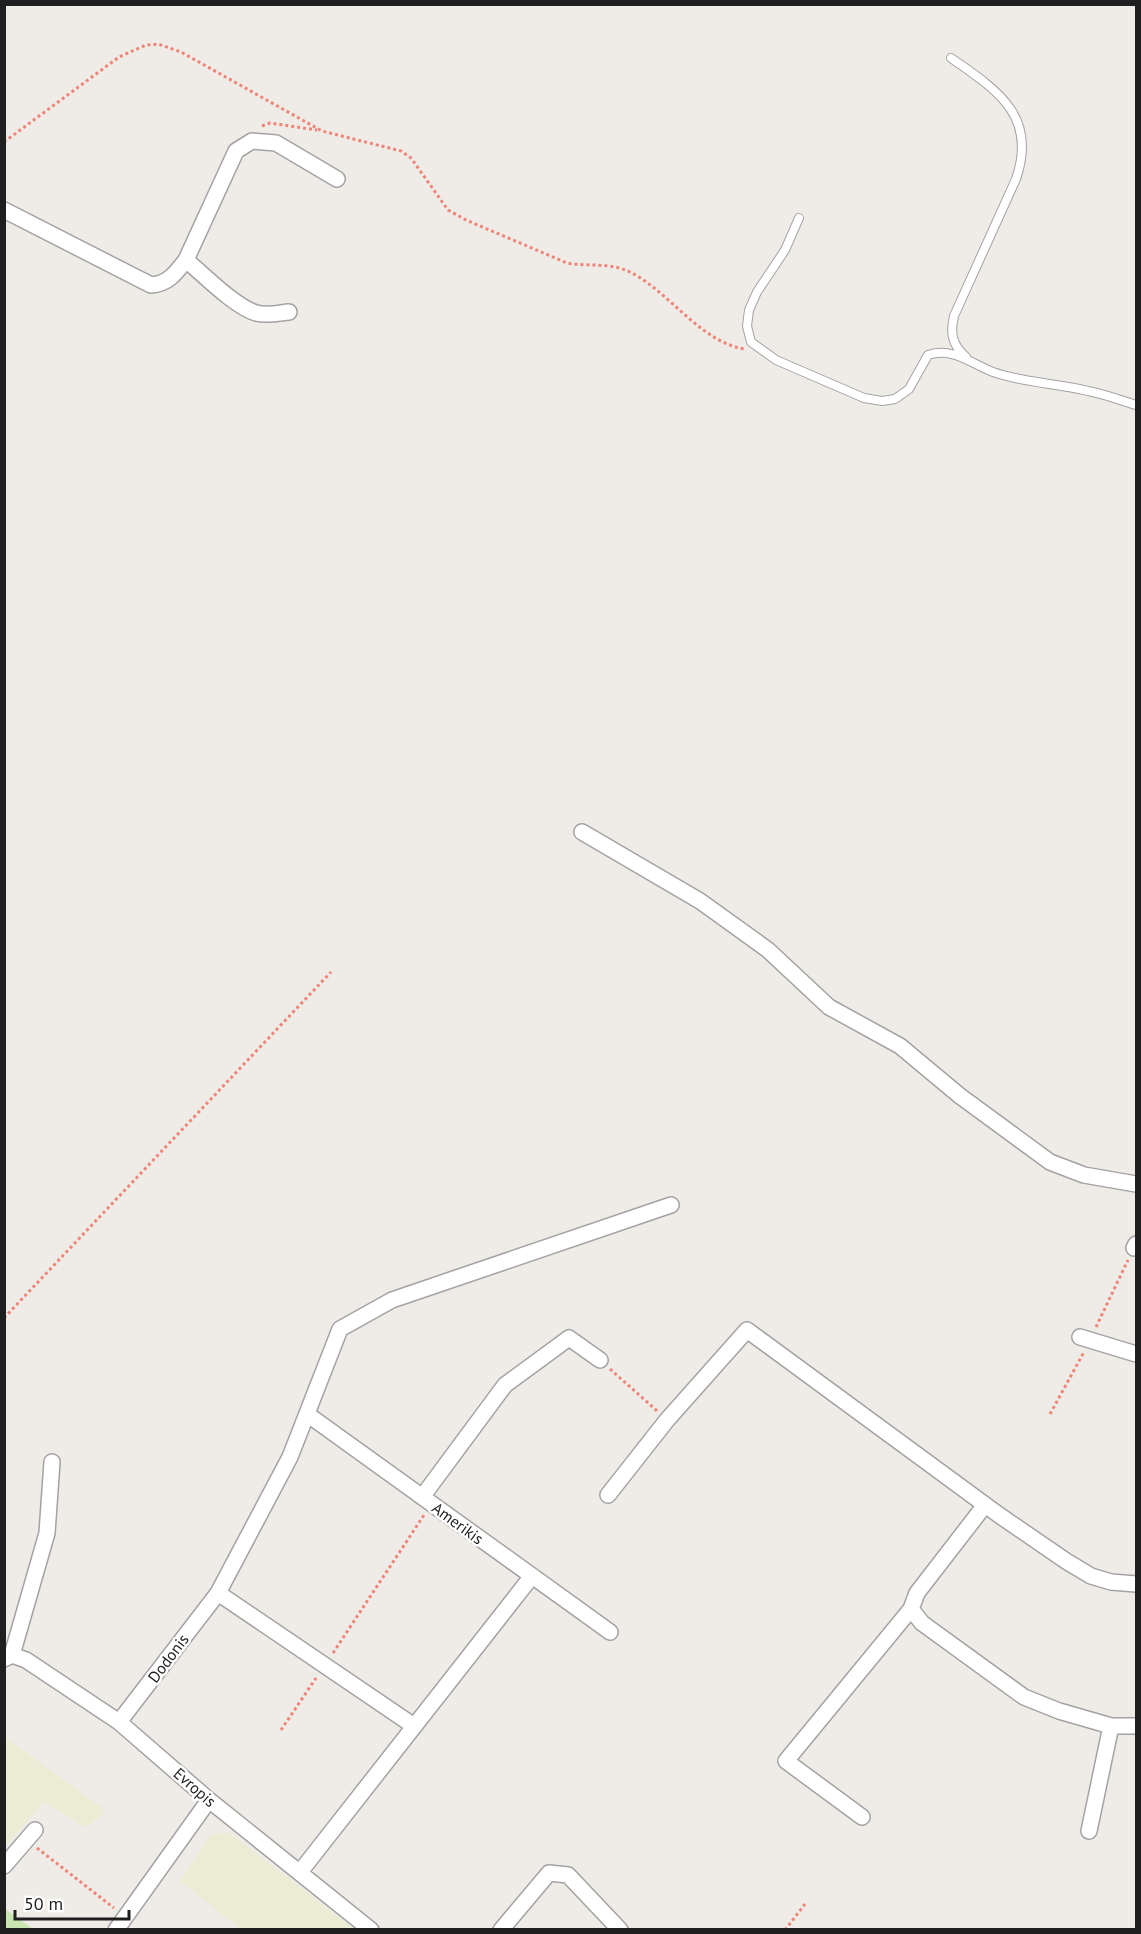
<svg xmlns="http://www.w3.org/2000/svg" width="1141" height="1934" viewBox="0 0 1141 1934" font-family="'PT Sans',sans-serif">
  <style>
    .farmland { fill: #eaecd4 }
    .grass { fill: #cae5b1 }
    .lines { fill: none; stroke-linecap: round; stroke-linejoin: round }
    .service-casing { stroke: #a3a3a3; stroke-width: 10 }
    .minor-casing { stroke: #a3a3a3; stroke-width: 18 }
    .path { stroke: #ef8578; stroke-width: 3; stroke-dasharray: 3 3; stroke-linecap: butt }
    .service { stroke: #fff; stroke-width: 8 }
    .minor { stroke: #fff; stroke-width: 15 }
    .labels { text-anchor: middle; stroke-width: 5; stroke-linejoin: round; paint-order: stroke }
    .street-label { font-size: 16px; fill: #1f1f1f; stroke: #fff }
  </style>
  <rect width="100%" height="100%" fill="#efece7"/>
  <path class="farmland" d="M5 1737 106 1811 89 1825 83 1826 44 1802 5 1846Z
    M228 1832 354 1929H240L180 1881 211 1835Z"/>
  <path class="grass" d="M5 1909 33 1929H5Z"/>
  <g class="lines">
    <g class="service-casing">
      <path id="service" d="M951 58C997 90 1038 116 1016 179L954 316C950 333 952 345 966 357
        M799 218 785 250 757 292 749 310 747 326 751 342 776 360 864 398 882 401 895 399 909 389 928 355C953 347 970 363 993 372 1024 383 1056 383 1088 391 1104 394 1120 400 1136 405"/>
    </g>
    <g class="minor-casing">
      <path id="minor" d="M4 210 151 285C168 284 176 273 186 260L236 151 252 141 276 143 337 179
        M186 260C204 275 234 306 256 313 267 316 279 313 289 312
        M582 832 700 901 768 950 829 1007 900 1046 960 1096 1050 1162 1084 1175 1136 1184
        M1134 1248 1136 1244
        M1080 1337 1136 1354
        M307 1414 610 1632
        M608 1495 667 1420 747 1330 999 1515 1066 1561 1091 1576 1111 1582 1136 1584
        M422 1497 505 1385 569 1338 600 1360
        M218 1593 414 1726
        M911 1609 922 1623 1024 1697 1059 1711 1111 1726H1136
        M12 1655 26 1660 119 1722 209 1800 371 1930
        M4 1659 12 1655 47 1533 52 1462
        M119 1722 218 1593 290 1457 340 1329 392 1300 671 1205
        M862 1817 786 1761 911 1609 917 1593 985 1505
        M1089 1831 1111 1726
        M4 1866 35 1830
        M300 1872 532 1576
        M116 1930 209 1800
        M501 1930 549 1873 568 1875 620 1930"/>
    </g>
    <path class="path" d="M262 126 270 123 317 130
      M4 142 119 57 146 45 158 44 181 52 322 131 401 151 411 158 448 210 466 220 567 263C588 267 610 262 630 272 670 292 699 341 744 349
      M4 1318 331 972
      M1096 1327 1128 1260
      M610 1369 657 1411
      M1050 1414 1084 1352
      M333 1653 424 1515
      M281 1730 316 1678
      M37 1848 114 1908
      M785 1930 805 1904"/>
    <use href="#service" class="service"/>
    <use href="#minor" class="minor"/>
  </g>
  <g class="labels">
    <g class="street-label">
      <text transform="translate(458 1523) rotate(36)" y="6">Amerikis</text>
      <text transform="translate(168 1658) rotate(-53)" y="6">Dodonis</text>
      <text transform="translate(195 1787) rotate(41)" y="6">Evropis</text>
    </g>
  </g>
  <rect width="1141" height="1934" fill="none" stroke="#1f1f1f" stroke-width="12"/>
  <path d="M15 1910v9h114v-9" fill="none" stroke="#1f1f1f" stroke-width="3"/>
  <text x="24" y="1910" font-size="18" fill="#1f1f1f" stroke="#ffffff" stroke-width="4.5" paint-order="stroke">50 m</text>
</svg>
